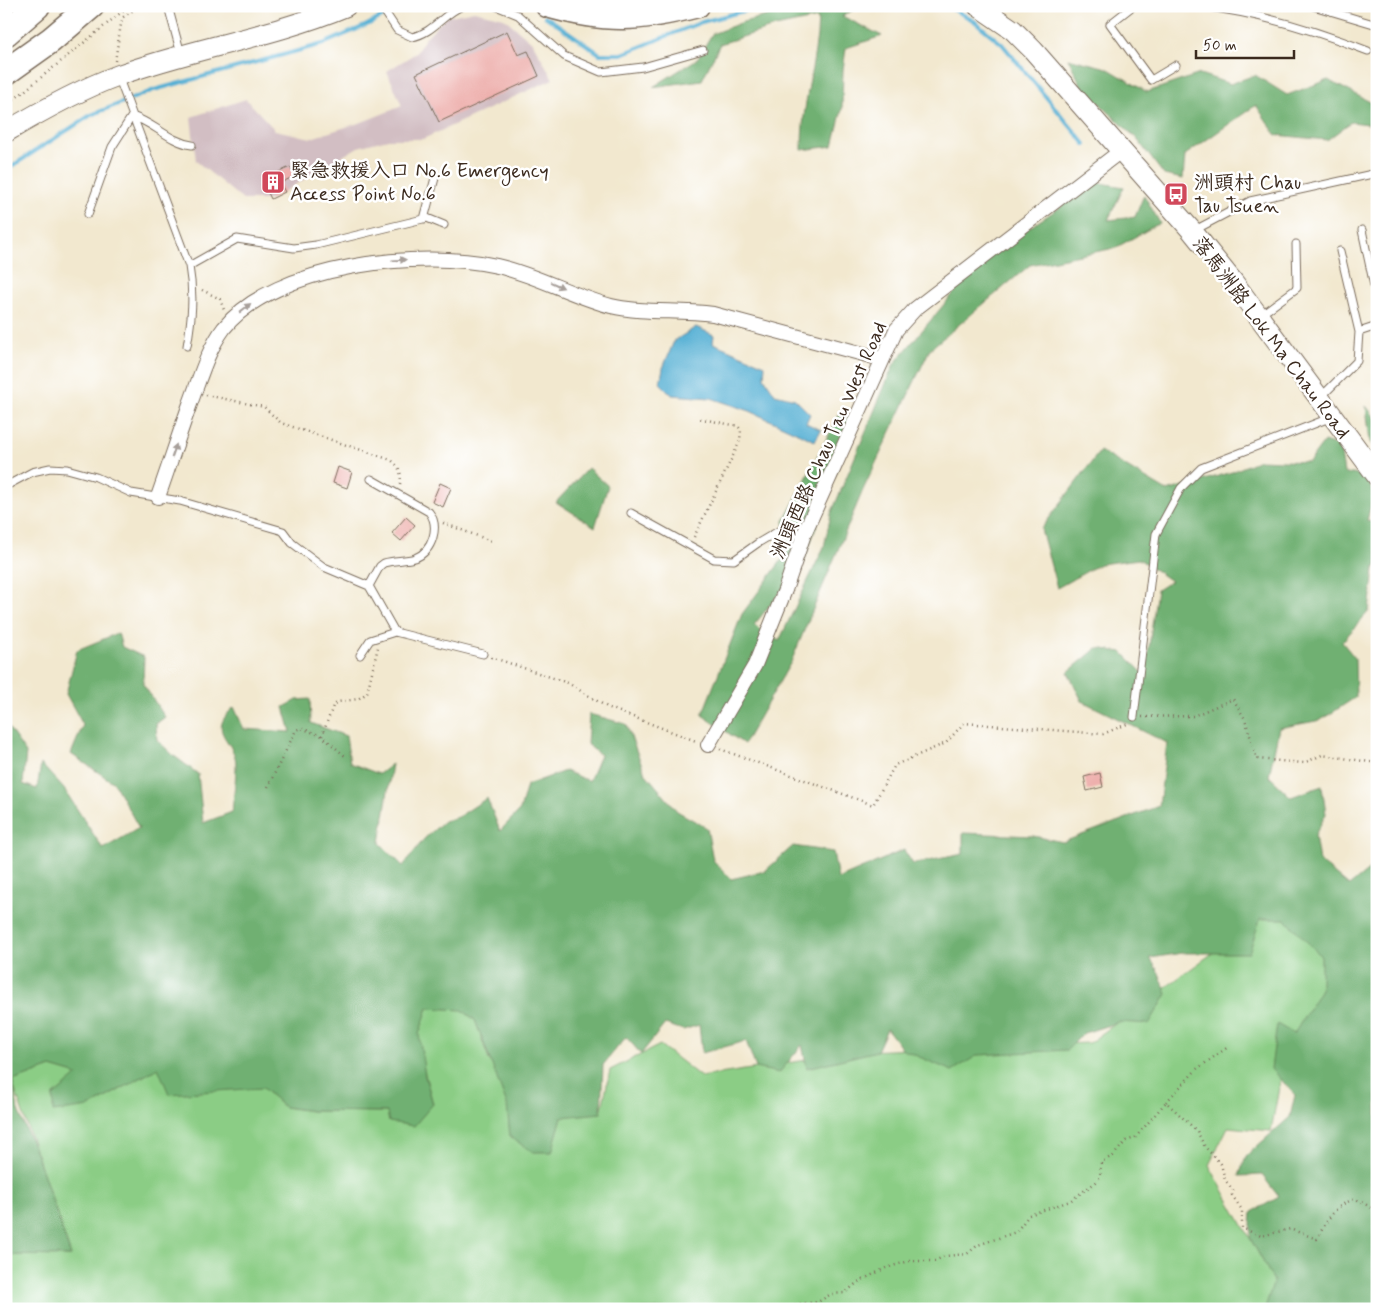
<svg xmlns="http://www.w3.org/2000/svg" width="1383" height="1315" viewBox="0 0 1383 1315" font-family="Mynerve,'LXGW WenKai TC',sans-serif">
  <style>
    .industrial { fill: #d2bec3 }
    .green { fill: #8bcd85; stroke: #637c52 }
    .forest { fill: #70b072; stroke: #566d48 }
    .water { fill: #57b0d4; stroke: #496d79 }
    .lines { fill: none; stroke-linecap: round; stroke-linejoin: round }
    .stream { stroke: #57b0d4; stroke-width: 4 }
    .building { fill: #eeb0ad }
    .lane-casing { stroke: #7b6c5c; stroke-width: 9 }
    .street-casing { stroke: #7b6c5c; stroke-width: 16 }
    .secondary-casing { stroke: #7b6c5c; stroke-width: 22 }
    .primary-casing { stroke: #7b6c5c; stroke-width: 25 }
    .highway-casing { stroke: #7b6c5c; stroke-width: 28 }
    .path { stroke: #7b6c5c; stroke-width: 2.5; stroke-dasharray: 1 4; stroke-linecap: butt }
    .lane { stroke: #fff; stroke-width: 7 }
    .street { stroke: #fff; stroke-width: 14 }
    .secondary { stroke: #fff; stroke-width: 20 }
    .primary { stroke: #fff; stroke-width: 22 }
    .highway { stroke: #fff; stroke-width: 25 }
    .oneway { fill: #a79f9a }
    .labels { text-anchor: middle; stroke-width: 5; stroke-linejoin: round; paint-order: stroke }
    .poi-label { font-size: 20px; fill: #3b2a1e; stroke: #fff; text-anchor: start }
    .street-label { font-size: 20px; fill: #3b2a1e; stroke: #fff }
  </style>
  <rect width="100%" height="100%" fill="#fff"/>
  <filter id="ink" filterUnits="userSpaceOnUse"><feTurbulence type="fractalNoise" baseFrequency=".02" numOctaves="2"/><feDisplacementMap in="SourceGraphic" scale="10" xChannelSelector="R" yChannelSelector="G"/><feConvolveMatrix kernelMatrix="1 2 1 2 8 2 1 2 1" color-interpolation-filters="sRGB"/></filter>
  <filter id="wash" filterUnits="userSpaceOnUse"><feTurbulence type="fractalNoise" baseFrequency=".0096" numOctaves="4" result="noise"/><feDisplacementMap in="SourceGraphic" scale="20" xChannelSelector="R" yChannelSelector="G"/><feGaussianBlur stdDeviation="1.12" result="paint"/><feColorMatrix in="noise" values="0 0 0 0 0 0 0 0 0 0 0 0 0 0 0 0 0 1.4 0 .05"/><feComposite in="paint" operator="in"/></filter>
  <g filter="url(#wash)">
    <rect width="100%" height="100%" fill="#f2e8cf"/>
    <path class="industrial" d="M474 11 504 18 533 43 553 79 423 139H388L358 147 270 200H243L196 161 191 117 246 99 275 130 311 138 362 122 402 106 387 71 416 53 426 37 446 17Z"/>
    <path class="green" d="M1269 912 1330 940 1341 988 1283 1066 1271 1131 1228 1127 1209 1165 1277 1286 1282 1309H6V1249L9 1255 71 1256 12 1081 51 1067 79 1075 89 1107 158 1068 263 1088 284 1107 312 1111 388 1112 433 1104 416 1041 428 1008 461 1005 475 1019 489 1060 601 1113 610 1070 660 1045 701 1077 862 1051 1089 1043Z"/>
    <path class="forest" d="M806 6H861L842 16 882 36 846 48 843 70 842 109 833 146 802 150C801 105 817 62 818 18L771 28 720 44 702 80 653 87 697 59 712 34 743 22Z
      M1068 58 1107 68 1147 92 1200 74 1230 84 1255 75 1287 95 1328 80 1372 103 1377 101V125L1351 122 1327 140 1276 135 1256 105 1185 155 1183 179 1164 175 1137 139 1082 87Z
      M1095 182 1124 187 1108 220 1135 217 1144 195 1160 223 1115 248 1030 265 930 349 863 490 791 662 744 744 702 715 742 614 787 553 784 521 839 415 855 418 803 564 754 625 779 641 824 547 831 514 894 364 983 258 1059 208Z
      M1366 406 1377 420V451L1370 442Z
      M1324 442 1340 447 1344 473 1368 476 1373 496 1367 521 1377 522V565L1374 569 1369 611 1342 642 1355 658 1356 697 1321 720 1279 728 1269 776 1291 797 1322 786 1326 814 1315 835 1319 861 1349 886 1377 863V1002L1372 1012 1377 1025V1309H1265L1274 1281 1250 1238 1252 1212 1279 1197 1262 1175 1239 1176 1246 1156 1290 1117 1295 1095 1271 1069 1277 1024 1294 1034 1321 989V956L1285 919H1260L1249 953H1183L1150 958 1159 973 1167 994 1149 1024 1119 1022 1084 1033 1067 1050 978 1055 952 1071 903 1050 887 1029 877 1051 807 1068 802 1045 779 1073 756 1068 746 1041 702 1053 699 1025 683 1030 665 1024 641 1054 626 1037 603 1065 601 1113 562 1117 552 1152H533L510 1137 507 1105 475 1020 462 1010 428 1008 419 1034 425 1076 433 1104 414 1126 389 1122 387 1112 312 1111 284 1107 263 1088 169 1094 158 1068 89 1107 53 1112V1096L78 1075 51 1067 13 1081 18 1110 37 1155 71 1256 8 1255 6 1249V724L26 753 23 784 37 789 41 764 64 789 103 849 139 828 114 783 71 754 83 725 66 694 77 650 118 633 122 647 144 657 143 684 165 717 156 724 157 740 173 755 198 774 203 823 232 812C233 800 238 767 235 757 229 736 208 731 234 707L244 729 291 732 284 707 297 700 310 699 311 723 346 736 350 763 379 774 392 764 380 843 403 866 424 839 444 821 458 817 487 798 500 831 520 810 527 785 565 771 589 781 600 755 587 744 589 714 626 724 645 773 677 811 707 828 713 860 731 879 765 871 793 846 833 852 838 879 904 850 913 864 963 854V833L1033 836 1063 842 1159 806 1167 743 1082 701 1068 672 1097 648 1122 652 1145 675 1157 590 1171 581 1139 559 1100 564 1057 588 1041 529 1100 451 1167 491 1232 472 1259 460 1309 462Z
      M588 468 608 486 595 527 556 502Z"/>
    <path class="water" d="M696 327 714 335 713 343 765 365 764 377 775 394 795 399 810 414 806 423 821 430 815 441 750 411 711 398 672 395 660 383 663 368 674 341Z"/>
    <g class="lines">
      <path class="stream" d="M947 6 973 20 1002 44 1085 144
        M545 16 600 54H622L702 22 762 6
        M6 170 91 115 154 90 323 44 367 25 402 6"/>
    </g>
    <g id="blocks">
      <path class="building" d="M507 31 518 55 528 51 539 76 439 122 416 74Z
        M290 167 295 176 280 183 285 192 271 199 262 180Z
        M338 467 352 472 347 488 333 483Z
        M440 483 451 488 443 507 432 502Z
        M406 517 415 525 401 541 392 533Z
        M1100 773 1103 787 1087 791 1084 777Z"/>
    </g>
  </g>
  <g filter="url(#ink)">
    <use href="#blocks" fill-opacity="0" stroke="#7b6c5c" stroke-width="1"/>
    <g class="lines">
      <g class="lane-casing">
        <path id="lane" d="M168 6 181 54
          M381 6 397 30 412 37C433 33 443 14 462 6
          M496 6 518 15 564 56 601 72 643 67 703 50
          M1133 6 1110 24 1151 80 1176 65
          M1201 6C1257 13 1315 30 1368 51
          M1313 6 1377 25
          M118 76 189 266C194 294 192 318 187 346
          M88 214 112 147 132 116C154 123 170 142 192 145
          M424 219 435 178
          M1362 230 1377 300
          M1193 231 1250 201 1377 173
          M1340 251 1359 332
          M189 266 237 239 294 248 316 245 427 218 444 225
          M1259 316 1297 288 1296 244
          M1320 398 1357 361 1359 332 1377 326
          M6 486 32 472 50 468 67 469 96 477 131 493 180 501 283 531 292 543 324 567 369 586 395 632 483 654
          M631 513 714 559 734 560 758 543 780 530 804 534
          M369 586 380 566 384 563C394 560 405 561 415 558 433 551 440 526 429 512L371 479
          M360 655 370 640 395 632
          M1134 717 1156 534 1181 488 1201 468 1332 417"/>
      </g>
      <g class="street-casing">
        <path id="street" d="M158 497C169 466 179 435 190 404 200 378 207 351 224 328 275 264 422 249 497 266 537 275 572 296 611 306 645 314 679 309 713 314L882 359
          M708 745 755 665 785 590 804 534 896 330 915 309 1122 150"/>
      </g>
      <g class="secondary-casing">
        <path id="secondary" d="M978 6 1013 30 1033 50 1192 231 1234 283 1377 476
          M6 132C41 111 81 89 119 75 193 48 272 37 346 6"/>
      </g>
      <g class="primary-casing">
        <path id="primary" d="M547 6C606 23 640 21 698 6"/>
      </g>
      <g class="highway-casing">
        <path id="highway" d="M6 33 37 6
          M6 72 51 40 91 6"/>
      </g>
      <path class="path" d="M115 61 122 18 139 6
        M6 106 129 6
        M202 290 220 299 224 310
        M206 395 264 407 281 423 391 460C400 467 402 473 400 484
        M443 523 491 541
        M694 537 740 441 741 430 738 426 697 418
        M491 657 568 683 607 707 696 741
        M1142 717 1193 716 1233 699 1245 719 1257 759 1304 763 1322 755 1377 763
        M322 736 333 706 338 702 358 699 367 693 378 647
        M720 749 873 805 895 765 946 743 964 723 1103 734 1127 724
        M268 787 296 730 301 728 322 736 345 756
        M1166 1102 1197 1069 1228 1047
        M1372 1183 1377 1187
        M786 1309 796 1304 818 1302 831 1294 845 1293 858 1282 886 1268 909 1261H935L945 1256 967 1254 978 1245 1016 1232 1029 1215 1070 1201 1096 1182 1100 1177 1101 1162 1113 1156 1126 1141 1135 1138 1166 1102 1197 1131 1205 1147 1221 1164 1225 1180 1233 1190 1232 1195 1242 1210V1228L1261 1236 1290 1229 1317 1239C1327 1220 1335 1204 1356 1199L1377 1211"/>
      <use href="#lane" class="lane"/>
      <use href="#street" class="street"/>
      <use href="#secondary" class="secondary"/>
      <use href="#primary" class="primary"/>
      <use href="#highway" class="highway"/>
    </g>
    <defs><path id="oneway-solid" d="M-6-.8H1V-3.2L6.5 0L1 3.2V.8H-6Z" transform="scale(1.25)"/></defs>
    <g class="oneway">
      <use href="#oneway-solid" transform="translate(399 260) rotate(-4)"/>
      <use href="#oneway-solid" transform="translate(557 285) rotate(24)"/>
      <use href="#oneway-solid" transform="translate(245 308) rotate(-38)"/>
      <use href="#oneway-solid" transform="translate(174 451) rotate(-71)"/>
    </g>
  </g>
  <defs>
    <g id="building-square" transform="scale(1.25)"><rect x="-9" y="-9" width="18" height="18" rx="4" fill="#d1495b" stroke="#fff"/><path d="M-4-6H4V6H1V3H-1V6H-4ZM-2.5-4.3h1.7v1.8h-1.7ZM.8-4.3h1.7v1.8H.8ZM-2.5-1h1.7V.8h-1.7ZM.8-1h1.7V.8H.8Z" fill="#fff"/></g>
    <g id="bus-square" transform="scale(1.25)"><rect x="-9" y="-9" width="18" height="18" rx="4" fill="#d1495b" stroke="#fff"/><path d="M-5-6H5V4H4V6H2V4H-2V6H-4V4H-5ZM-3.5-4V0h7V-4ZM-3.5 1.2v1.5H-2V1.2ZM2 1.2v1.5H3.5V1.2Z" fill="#fff"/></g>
  </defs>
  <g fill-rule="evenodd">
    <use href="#building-square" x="273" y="182"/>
    <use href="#bus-square" x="1176" y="194"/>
  </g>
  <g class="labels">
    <g class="poi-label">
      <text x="290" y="177">緊急救援入口 No.6 Emergency<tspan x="290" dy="23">Access Point No.6</tspan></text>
      <text x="1194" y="189">洲頭村 Chau<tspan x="1194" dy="23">Tau Tsuen</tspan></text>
    </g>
    <g class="street-label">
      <text transform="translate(1272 337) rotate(53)" y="7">落馬洲路 Lok Ma Chau Road</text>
      <text transform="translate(828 440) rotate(-66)" y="7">洲頭西路 Chau Tau West Road</text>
    </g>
  </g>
  <rect width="1383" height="1315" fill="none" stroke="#fff" stroke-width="25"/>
  <path d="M1196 50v8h98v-8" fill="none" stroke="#3b2a1e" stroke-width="2.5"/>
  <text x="1203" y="50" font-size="15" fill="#3b2a1e" stroke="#ffffff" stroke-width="4" paint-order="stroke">50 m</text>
</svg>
